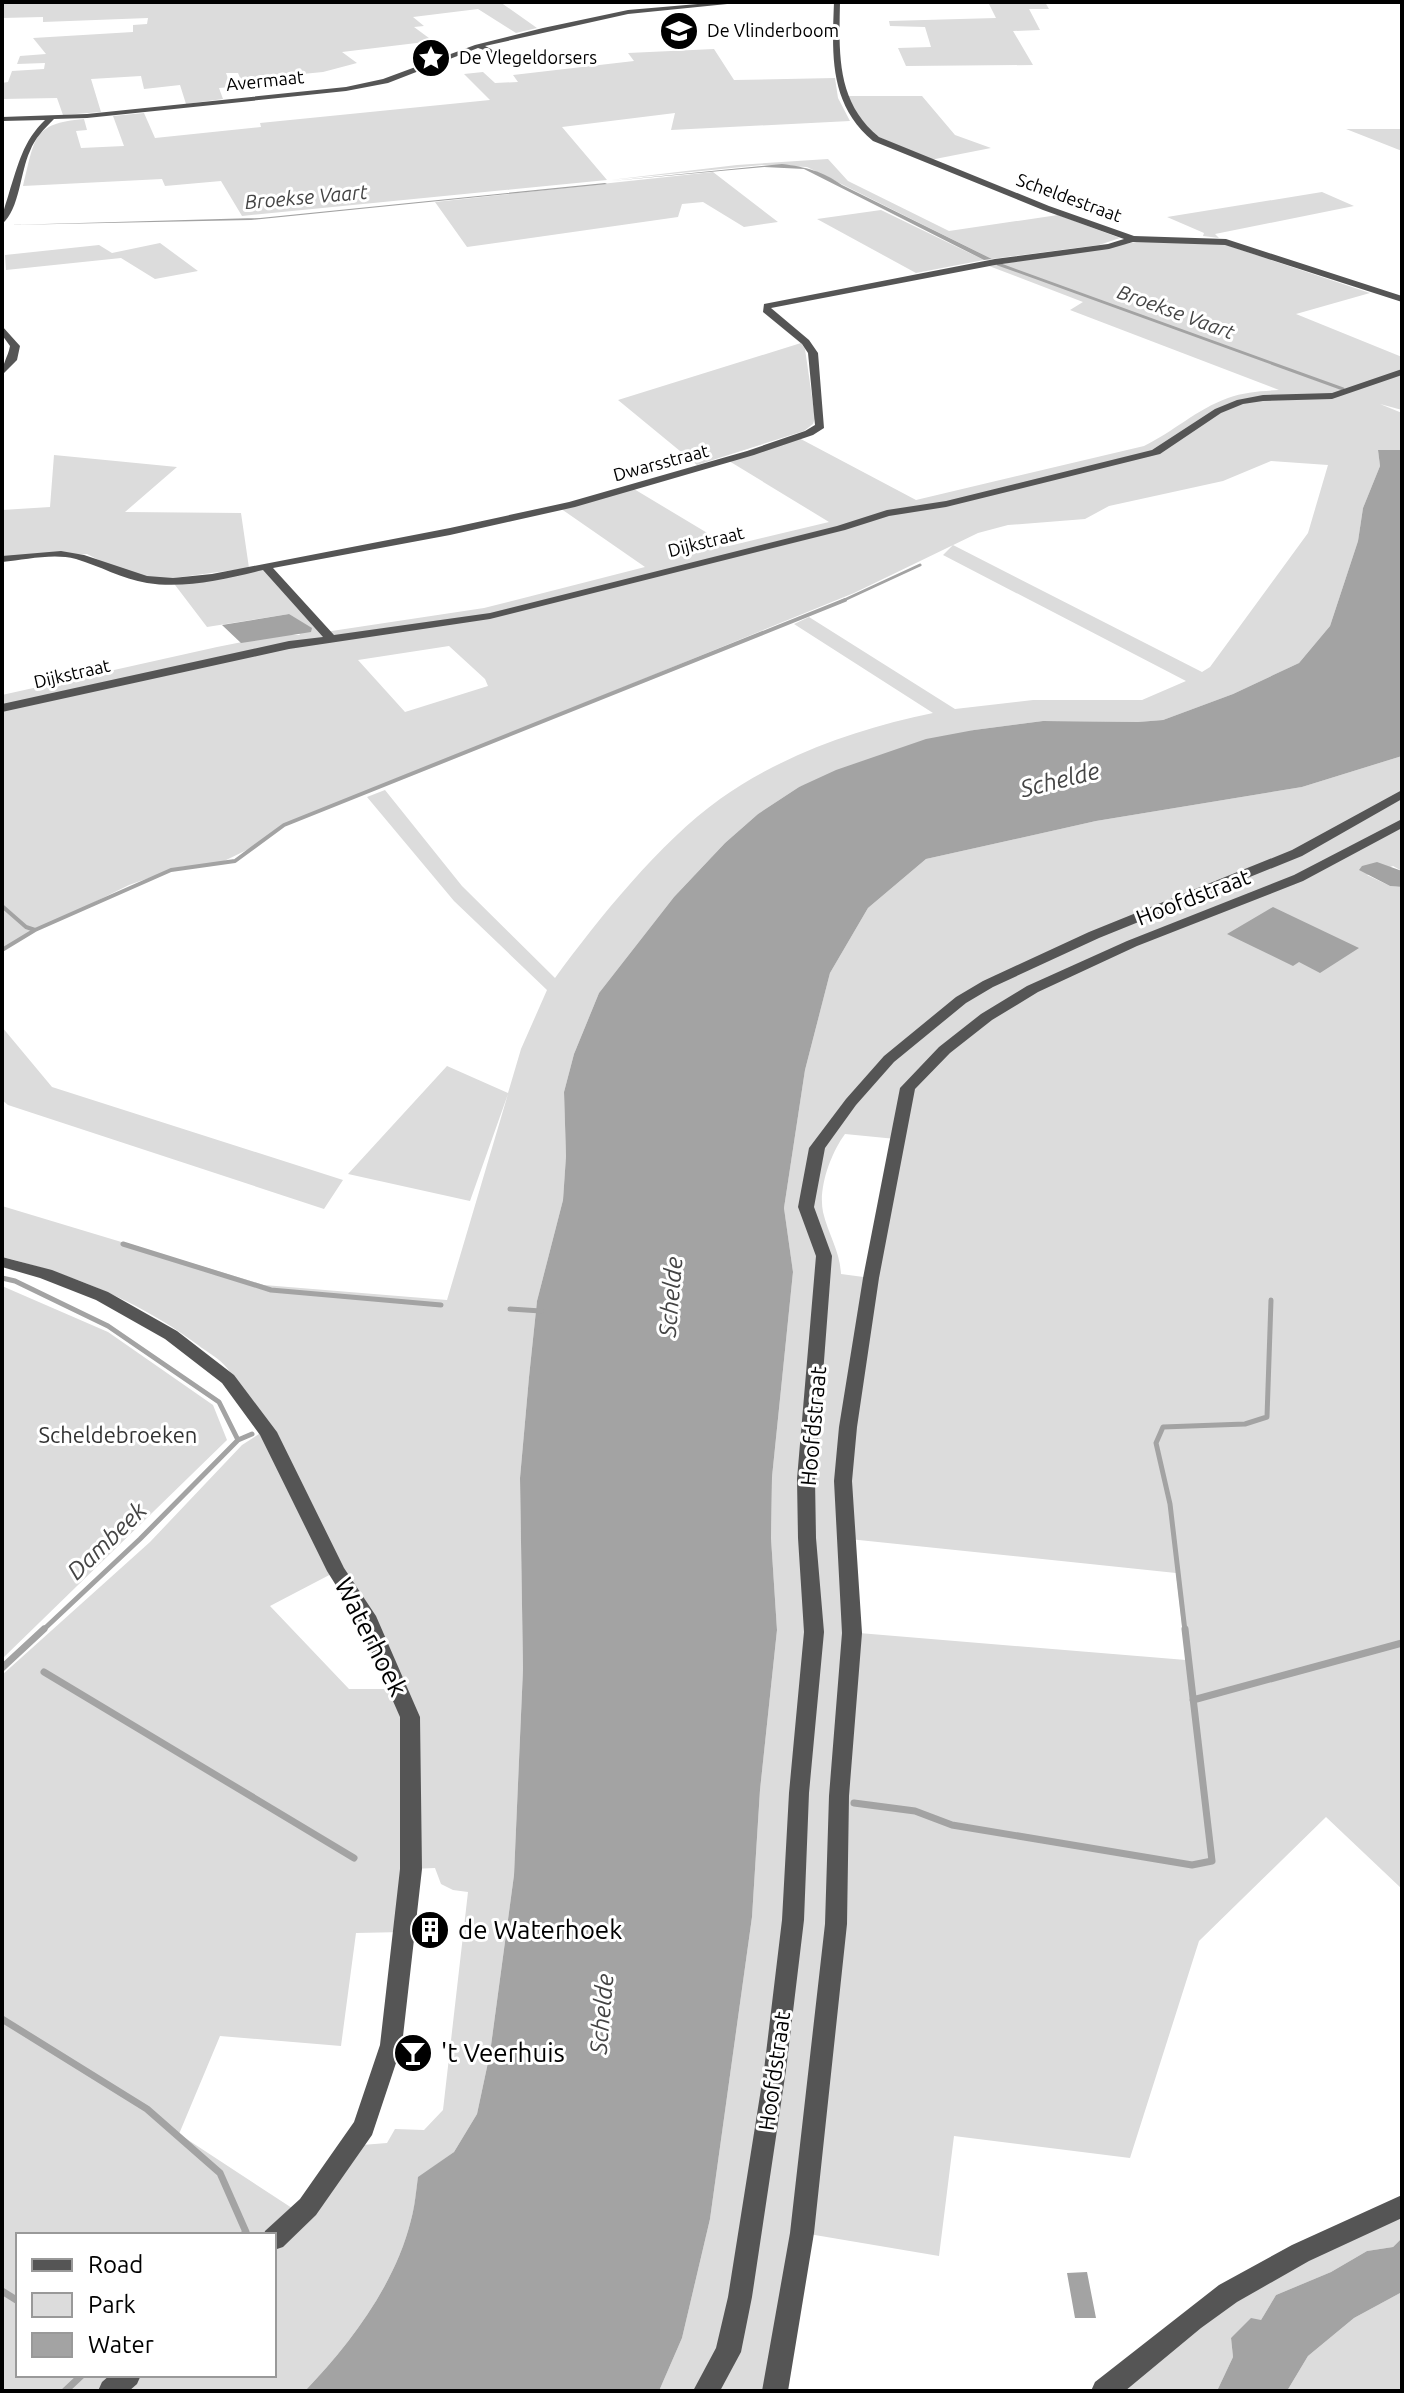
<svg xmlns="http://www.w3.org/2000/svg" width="1404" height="2393" viewBox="0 0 1404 2393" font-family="Ubuntu,sans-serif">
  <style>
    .green { fill: #dcdcdc; fill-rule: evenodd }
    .water { fill: #a3a3a3 }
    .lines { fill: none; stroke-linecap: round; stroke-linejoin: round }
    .stream-far3 { stroke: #a3a3a3; stroke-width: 3 }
    .stream-far2 { stroke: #a3a3a3; stroke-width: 4 }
    .stream-far1 { stroke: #a3a3a3; stroke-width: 5 }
    .stream { stroke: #a3a3a3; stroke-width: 7 }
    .street { fill: #555; fill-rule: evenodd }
    .labels { text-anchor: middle; stroke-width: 6; stroke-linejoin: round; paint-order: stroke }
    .far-poi-label { font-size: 18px; fill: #000; stroke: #fff; text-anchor: start }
    .far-street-label { font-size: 18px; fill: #000; stroke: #fff }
    .far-water-label { font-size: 20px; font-style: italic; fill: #444; stroke: #fff }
    .street-label { font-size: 22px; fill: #000; stroke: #fff }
    .park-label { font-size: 22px; fill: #333; stroke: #fff }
    .water-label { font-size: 24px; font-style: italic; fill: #444; stroke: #fff }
    .near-street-label { font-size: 26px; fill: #000; stroke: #fff }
    .near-poi-label { font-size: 26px; fill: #000; stroke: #fff; text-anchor: start }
  </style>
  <rect width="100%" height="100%" fill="#fff"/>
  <path class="green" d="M2 2H500L537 28 516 33 478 9 413 17 424 26 414 27 433 41 342 52 357 63 323 72 241 80 238 73H226L231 87 219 88 223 99 186 104 180 85 144 89 141 76 91 79 101 112 63 115 57 98 2 99V83L8 82 12 71 44 69 45 63 17 64 20 56 46 54 33 38 133 32V25L147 24 148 18 43 22V17L2 18Z
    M988 2H1045L1049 9H1029L1040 30 1013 31 1033 65 906 66 898 48 931 47 925 27 890 26 889 21 996 18Z
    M714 49 734 80 835 78 838 98 850 121 671 130 675 113 562 127 607 180 242 216 221 181 165 186 162 179 23 186C35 140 31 123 84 119L87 130 76 131 81 148 124 146 113 116 144 113 155 138 261 127 260 123 490 100 464 74 483 72 495 83 518 82 513 75 634 61 628 53Z
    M847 96H922L955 135 991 148 930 160 879 137 858 120Z
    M1346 129H1402V151Z
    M828 159 848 181 949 231 1058 215 1120 238 1099 245 992 259 807 167 762 165 610 180 737 165Z
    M713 172 778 222 744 227 703 202 682 204 678 217 467 247 435 202Z
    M1322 192 1354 206 1215 234 1219 238 1203 236 1204 233 1167 217Z
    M881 210 984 260 916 273 817 219Z
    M1143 241 1217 242 1370 293 1296 314 1402 357V410L1380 404 1402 413V450H1378L1380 466 1363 508 1358 541 1330 626 1299 663 1233 694 1163 720 1138 722 1043 721 974 730 799 787 758 814 725 843 674 897 599 993 574 1054 564 1092 566 1156 563 1200 537 1301 529 1377 520 1478 523 1669 514 1875 490 2053 477 2114 454 2152 418 2178C416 2192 415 2207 411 2220 395 2285 350 2344 305 2391H2V1675L150 1542 242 1445 259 1434C252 1410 243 1388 227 1368 220 1359 207 1352 198 1345 139 1301 72 1274 2 1257V1206L264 1285 447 1300 508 1094 470 1201 348 1174 447 1066 508 1093 521 1049 547 990 454 901 367 797 385 790 462 886 555 978C599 918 660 842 720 799 782 755 859 728 933 713L794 624 809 617 955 709 1033 700H1142L1186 681 943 555 953 545 1202 672 1210 667 1308 533 1328 465 1271 461 1223 481 1109 506 1085 519 1008 525 978 533 854 593 276 829 255 846 220 863 180 867 129 885 2 948V695L217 647 278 635H300L289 614 207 627 172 581 267 568 325 632 484 608 645 567 557 506 634 489 729 546 829 522 729 461 797 437 916 500 1144 446C1173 432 1197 409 1228 398 1244 392 1261 391 1279 390L1070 310 1083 302 989 266ZM449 646 485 679 488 686 405 712 358 660ZM337 1571 399 1689H349L270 1606ZM435 1868 441 1884 453 1890 468 1892 443 2110 424 2130 395 2129 387 2143 362 2145 295 2210 179 2134 220 2036 341 2046 356 1933 404 1932 411 1869ZM18 2235H274V2375H18Z
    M160 243 198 271 155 279 121 258 6 270 5 255 99 245 112 253Z
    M801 343 805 349 815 418 813 424 804 431 697 465 618 400Z
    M54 455 177 467 125 512 241 513 249 568 166 579 147 578 116 569 87 554 2 557V510L50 507Z
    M1402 756V871L1393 866 1367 875 1390 886 1402 887V1889L1326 1817 1199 1941 1130 2158 954 2136 939 2256 803 2233 775 2391H659L682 2338 710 2219 752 1917 760 1790 777 1630 771 1538 772 1477 793 1272 784 1208 805 1070 830 973 868 908 926 859 1096 821 1302 787ZM845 1134 896 1139 871 1278 841 1274C840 1251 828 1234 823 1212 818 1188 831 1153 845 1134ZM849 1539 1176 1573 1186 1660 859 1633Z
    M2 1027 52 1087 343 1180 324 1209 8 1105 2 1100Z
    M2 1286 108 1332 213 1405 227 1440 2 1659Z
    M1402 2206V2238L1393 2247 1367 2251 1331 2272 1276 2295 1261 2320 1231 2338 1233 2357 1217 2391H1104L1206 2309Z
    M1402 2292V2391H1287L1308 2356 1354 2318Z"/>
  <path class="water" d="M782 164C806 167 822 171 842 185L992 259 984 260 804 169 764 167 611 181Z
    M605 183 607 184 251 220 9 225 260 218Z
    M1378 450H1402V756L1302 787 1096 821 926 859 868 908 830 973 805 1070 784 1208 793 1272 772 1477 771 1538 777 1630 760 1790 752 1917 710 2219 682 2338 659 2391H305C350 2344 395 2285 411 2220 415 2206 416 2191 418 2177L454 2152 477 2114 490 2053 514 1875 523 1669 520 1478 529 1377 537 1301 563 1200 566 1156 564 1092 574 1054 599 993 674 897 725 843 758 814 799 787 836 770 926 739 974 730 1043 721 1138 722 1163 720 1233 694 1299 663 1330 626 1358 541 1363 508 1380 466Z
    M289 614 312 628 311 632 241 643 222 625Z
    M1377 862 1402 871V887L1390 886 1359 870 1362 866Z
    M1273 907 1359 948 1320 973 1299 962 1293 966 1227 934Z
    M1402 2238V2292L1354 2318 1308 2356 1287 2391H1217L1233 2357 1231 2338 1251 2318 1261 2320 1276 2295 1331 2272 1367 2251 1393 2247Z
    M1087 2272 1096 2318H1075L1067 2273Z"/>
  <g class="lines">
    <path class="stream-far3" d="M998 264 1343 389
      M840 602 920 565"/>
    <path class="stream-far2" d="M2 906 26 927 35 930
      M2 950 35 930 171 870 235 861 284 825 845 600"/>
    <path class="stream-far1" d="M123 1244 271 1290 441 1305
      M2 1278 15 1281 108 1326 219 1402 238 1440
      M510 1309 541 1311
      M42 1631 140 1539 238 1440 252 1434
      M1185 1631 1170 1504 1156 1443 1163 1427 1245 1424 1267 1417 1271 1300"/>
    <path class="stream" d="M2 1668 44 1629
      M44 1672 354 1858
      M1193 1700 1402 1643
      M854 1803 915 1811 952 1825 1192 1865 1212 1861 1185 1629
      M2 2019 147 2109 220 2173 246 2232 243 2235
      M2 2291 18 2301
      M65 2391 82 2375"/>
    <path class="street" d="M721 2H747L628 14 485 46 491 49 501 60H495L487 51 478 48 388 83 346 91 87 118 54 119C44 129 35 138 30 151 20 172 20 209 2 224 2 212 6 204 9 193 18 165 23 141 45 120L2 121V117L87 114 346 87 383 79 475 45 543 28 628 10Z
      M834 2H840C839 53 836 102 879 137L1049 206 1134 236 1226 239 1402 296V302L1225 245 1133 242 1109 249 995 265 771 308 809 340 818 353 824 428 813 435 754 455 575 507 450 535 273 568 334 635 490 613 837 526 887 510 946 501 1152 450 1215 409 1237 400 1263 395 1332 393 1402 369V375L1332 399 1263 401 1243 404 1221 413 1160 454 946 507 889 516 845 530 490 619 289 649 2 712V704L289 641 323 637 263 570C226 579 185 589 147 583 122 579 100 566 76 559 52 553 26 560 2 562V556L61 551 84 555 147 576 173 578 212 574 450 528 569 502 747 451 805 431 815 425 808 353 802 344 763 312 764 304 995 259 1108 244 1124 239 1043 210 873 141C829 104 832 55 834 2Z
      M2 326 20 346 17 360 2 375C2 364 8 357 10 346L2 335Z
      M1402 790V799L1302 856 1099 938 993 987 966 1003 894 1062 856 1105 825 1148 814 1207 832 1256 815 1479 816 1538 824 1632 809 1793 804 1920 786 2070 752 2297 741 2352 720 2391H693L716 2348 728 2297 764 2070 782 1920 789 1793 804 1632 798 1538 797 1479 816 1256 798 1207 809 1148 846 1099 884 1056 956 997 983 981 1089 932 1292 850Z
      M1402 819V828L1303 881 1137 946 1038 992 992 1020 950 1053 915 1089 879 1278 857 1427 852 1481 862 1633 849 1796 847 1924 814 2233 788 2391H762L790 2233 825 1924 829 1796 842 1633 834 1481 839 1427 863 1278 900 1088 939 1047 981 1014 1027 986 1127 941 1294 875Z
      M2 1257 52 1270 108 1292 177 1331 234 1375 277 1432 344 1568 376 1616 420 1717 422 1869 402 2045 372 2135 316 2215 283 2247 274 2250V2235H264L265 2231 300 2199 354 2122 380 2045 400 1869V1717L357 1619 327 1571 260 1435 222 1383 165 1339 96 1300 40 1278 2 1267Z
      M1402 2195V2218L1309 2261 1237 2302 1201 2328 1125 2391H1091L1095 2382 1219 2285 1292 2245Z
      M110 2375H141L137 2384 129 2391H98L102 2382Z"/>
  </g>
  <defs>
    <g id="school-disc" transform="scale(2)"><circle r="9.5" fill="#000" stroke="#fff"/><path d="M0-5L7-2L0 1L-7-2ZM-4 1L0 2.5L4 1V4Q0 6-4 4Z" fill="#fff"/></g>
    <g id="sight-disc" transform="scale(2)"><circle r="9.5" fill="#000" stroke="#fff"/><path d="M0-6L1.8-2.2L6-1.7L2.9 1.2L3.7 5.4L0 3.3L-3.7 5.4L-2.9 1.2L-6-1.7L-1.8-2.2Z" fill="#fff"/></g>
    <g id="building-disc" transform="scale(2)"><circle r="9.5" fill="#000" stroke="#fff"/><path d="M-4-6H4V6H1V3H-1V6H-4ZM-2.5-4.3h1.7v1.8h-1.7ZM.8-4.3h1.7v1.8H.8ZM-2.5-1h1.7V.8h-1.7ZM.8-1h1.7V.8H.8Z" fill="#fff"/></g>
    <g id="bar-disc" transform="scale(2)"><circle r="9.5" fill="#000" stroke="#fff"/><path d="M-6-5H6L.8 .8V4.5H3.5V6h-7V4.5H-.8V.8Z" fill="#fff"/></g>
  </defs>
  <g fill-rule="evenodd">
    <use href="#school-disc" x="679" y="31"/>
    <use href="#sight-disc" x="431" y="58"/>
    <use href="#building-disc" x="430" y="1930"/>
    <use href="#bar-disc" x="413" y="2053"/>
  </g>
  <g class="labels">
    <g class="far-poi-label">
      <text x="707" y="37">De Vlinderboom</text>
      <text x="459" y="64">De Vlegeldorsers</text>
    </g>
    <g class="far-street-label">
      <text transform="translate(265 81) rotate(-6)" y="6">Avermaat</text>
      <text transform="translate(1069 198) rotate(20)" y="6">Scheldestraat</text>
      <text transform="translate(661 463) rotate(-15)" y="6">Dwarsstraat</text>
      <text transform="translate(706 542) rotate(-14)" y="6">Dijkstraat</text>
      <text transform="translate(72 674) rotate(-13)" y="6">Dijkstraat</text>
    </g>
    <g class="far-water-label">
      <text transform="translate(306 197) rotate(-5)" y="7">Broekse Vaart</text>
      <text transform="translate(1176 312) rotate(20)" y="7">Broekse Vaart</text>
    </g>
    <g class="street-label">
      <text transform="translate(1193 897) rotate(-21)" y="8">Hoofdstraat</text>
      <text transform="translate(813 1426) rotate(-85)" y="8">Hoofdstraat</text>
      <text transform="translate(774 2071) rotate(-82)" y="8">Hoofdstraat</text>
    </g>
    <g class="park-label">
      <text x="118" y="1443">Scheldebroeken</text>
    </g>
    <g class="water-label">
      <text transform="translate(1060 780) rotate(-14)" y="8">Schelde</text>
      <text transform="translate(671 1297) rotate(-85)" y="8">Schelde</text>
      <text transform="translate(107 1541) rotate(-44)" y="8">Dambeek</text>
      <text transform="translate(602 2014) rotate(-85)" y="8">Schelde</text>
    </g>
    <g class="near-street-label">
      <text transform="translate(371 1637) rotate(63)" y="9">Waterhoek</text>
    </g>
    <g class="near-poi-label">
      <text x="458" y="1939">de Waterhoek</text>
      <text x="441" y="2062">'t Veerhuis</text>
    </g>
  </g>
  <rect width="1404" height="2393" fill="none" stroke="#000000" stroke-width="8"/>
  <rect x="16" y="2233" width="260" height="144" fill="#ffffff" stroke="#999999" stroke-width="2"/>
  <rect x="32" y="2259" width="40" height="12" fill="#555555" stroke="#999999" stroke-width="2"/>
  <text x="88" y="2273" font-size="24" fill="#000000">Road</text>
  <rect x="32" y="2293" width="40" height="24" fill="#dcdcdc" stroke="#999999" stroke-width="2"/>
  <text x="88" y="2313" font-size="24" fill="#000000">Park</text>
  <rect x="32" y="2333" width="40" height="24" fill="#a3a3a3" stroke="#999999" stroke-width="2"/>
  <text x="88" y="2353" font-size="24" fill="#000000">Water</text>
</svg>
